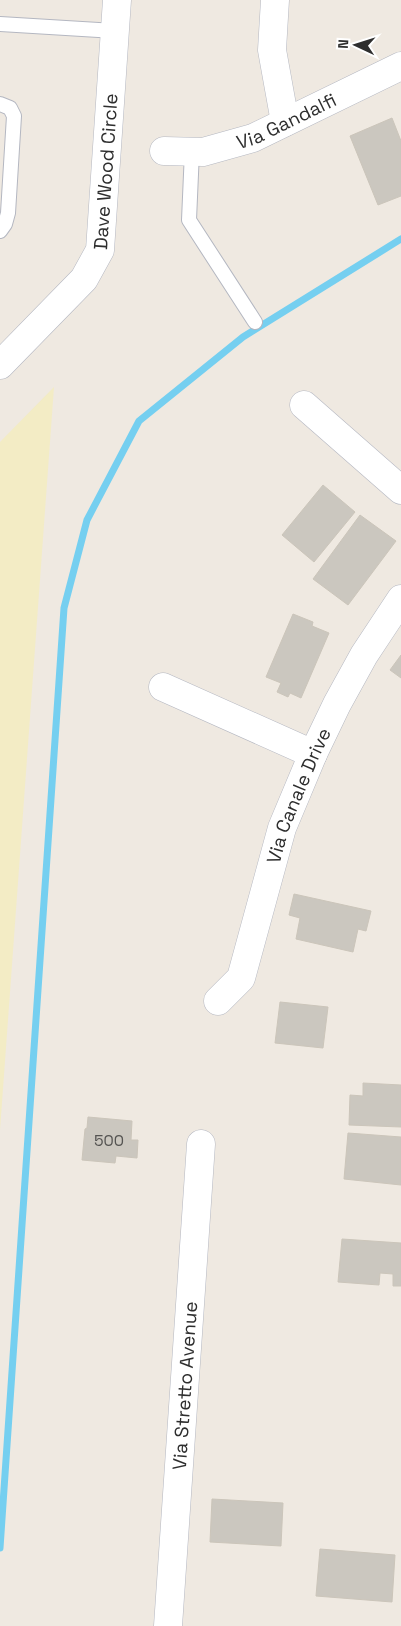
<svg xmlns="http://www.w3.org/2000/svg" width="401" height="1626" viewBox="0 0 401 1626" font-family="'Space Grotesk',sans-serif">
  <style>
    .sand { fill: #f3ecc5 }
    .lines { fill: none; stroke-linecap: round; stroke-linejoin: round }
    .stream { stroke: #75cff0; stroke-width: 7 }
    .building { fill: #cbc7bf; stroke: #cbc5ba }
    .service-casing { stroke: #b4b7c1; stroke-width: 16 }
    .minor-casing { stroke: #b4b7c1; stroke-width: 29 }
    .service { stroke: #fff; stroke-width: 14 }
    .minor { stroke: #fff; stroke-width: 28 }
    .labels { text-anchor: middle; stroke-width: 4.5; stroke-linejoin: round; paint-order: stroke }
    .number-label { font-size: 16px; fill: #555452 }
    .street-label { font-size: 19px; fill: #2e2e2e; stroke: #fff }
  </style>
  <rect width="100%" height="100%" fill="#efe9e1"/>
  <path class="sand" d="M54 387 0 1130V442Z"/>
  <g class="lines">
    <path class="stream" d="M0 1548 64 608 87 520 139 421 243 337 401 239"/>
  </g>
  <path class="building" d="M392 118 401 141V196L378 205 350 136Z
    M323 485 355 512 314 562 282 535Z
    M360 515 396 541 348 605 313 579Z
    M293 614 313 622 312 626 329 633 301 698 290 693 288 697 277 692 281 683 266 677Z
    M401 655V678L390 670Z
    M294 894 371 911 366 931 358 929 353 952 296 939 300 918 289 915Z
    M280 1002 328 1007 323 1048 275 1043Z
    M363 1083 401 1085V1127L349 1125 350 1095 363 1096Z
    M88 1117 132 1121 131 1140H138L137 1158 116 1156 115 1163 82 1160 85 1129 87 1128Z
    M348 1133 401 1137V1185L344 1179Z
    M342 1239 401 1243V1286H393V1274L380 1273 379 1285 338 1282Z
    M212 1499 283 1503 281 1546 210 1542Z
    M320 1549 395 1555 392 1602 316 1596Z"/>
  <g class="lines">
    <g class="service-casing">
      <path id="service" d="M0 24 115 31
        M0 104 10 108 14 116 8 213 5 224 0 231
        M192 151 189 220 255 322"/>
    </g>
    <g class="minor-casing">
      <g id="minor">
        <path d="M275 0 272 50 285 122"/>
        <path id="s1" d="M164 151 203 152 253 138 401 66"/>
        <path id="s2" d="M0 365 84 279 100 250 117 0"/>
        <path d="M304 405 401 490"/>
        <path d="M163 687 313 754"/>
        <path id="s3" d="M218 1001 241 978 282 828 313 754 337 704 364 655 401 599"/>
        <path id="s4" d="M168 1626 201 1144"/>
      </g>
    </g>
    <use href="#service" class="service"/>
    <use href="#minor" class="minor"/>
  </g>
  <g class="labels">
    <g class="number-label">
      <text x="109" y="1146">500</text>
    </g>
    <g class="street-label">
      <text dy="7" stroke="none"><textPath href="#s1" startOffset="128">Via Gandalfi</textPath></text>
      <text dy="7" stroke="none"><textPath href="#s2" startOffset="232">Dave Wood Circle</textPath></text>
      <text dy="7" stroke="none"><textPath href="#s3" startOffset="224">Via Canale Drive</textPath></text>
      <text dy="7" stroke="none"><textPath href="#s4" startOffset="241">Via Stretto Avenue</textPath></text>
    </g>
  </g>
  <g transform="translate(356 45) rotate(274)" stroke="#ffffff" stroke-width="4" paint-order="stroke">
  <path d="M0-4L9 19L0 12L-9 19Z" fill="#2e2e2e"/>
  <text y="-8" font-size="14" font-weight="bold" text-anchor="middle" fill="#2e2e2e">N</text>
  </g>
</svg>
